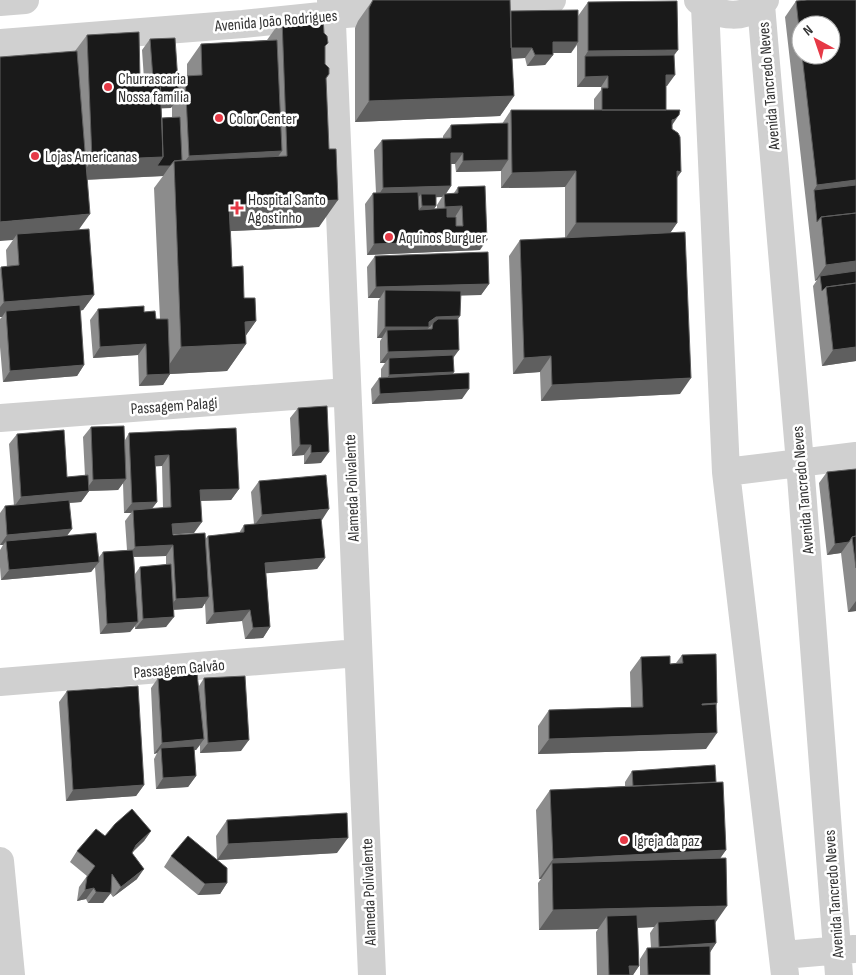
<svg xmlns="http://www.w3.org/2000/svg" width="856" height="975" viewBox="0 0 856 975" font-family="'Sofia Sans Condensed',sans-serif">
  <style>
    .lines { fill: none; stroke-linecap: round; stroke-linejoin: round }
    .minor { stroke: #d0d0d0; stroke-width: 28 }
    .wall { fill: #8c8c8c; fill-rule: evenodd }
    .shaded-wall { fill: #5f5f5f }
    .building { fill: #1a1a1a; stroke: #5f5f5f }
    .poi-dot { fill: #e63946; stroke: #fff; stroke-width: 2 }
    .labels { text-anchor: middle; stroke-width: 5; stroke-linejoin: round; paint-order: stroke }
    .street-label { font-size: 16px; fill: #333; stroke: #fff }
    .poi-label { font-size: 16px; fill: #333; stroke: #fff; text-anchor: start }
  </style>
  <rect width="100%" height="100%" fill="#fff"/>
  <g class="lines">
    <path class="minor" d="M331 0 372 975
      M698 0C718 18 746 21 765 0
      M0 2 25 0
      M472 5 552 0
      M761 5 800 463 839 975
      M705 6 726 472 785 975
      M0 43 243 24 331 15 402 10
      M0 418 347 392
      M726 472 856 456
      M0 682 358 653
      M0 861 11 975
      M783 955 854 949"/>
  </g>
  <path class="wall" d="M856 0V361L822 366 813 286 817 280 815 281 785 17 796 1ZM801 25 831 55H801Z
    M372 1 578 16 588 2 674 55 667 86H666V110L672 125 677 177V223L670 233 680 394 541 401 540 372 513 374 509 256 520 240 565 238V187L501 188V171L456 172 455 164H451V186L446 194 454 193 458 187 480 250 367 255 365 204 373 193H376L374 150 382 140 443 138V136L451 125 502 124 511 110H594V99L601 90V87H577V45L571 53H553V55L545 65 527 66 525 58 512 59 514 96 500 116 355 122V28L358 21ZM436 197H442L437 205V209H434Z
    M282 19 325 47V64L329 74 326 79 319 227 231 231 232 267 244 298 256 321 246 335V344L227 371 170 374 163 385 139 386 138 355 93 358 90 320 98 309 144 312 156 319H160L154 188 163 176 87 180 79 229 94 295 83 310 80 311 84 365 77 376 3 382 0 347V319L2 317H0V269L1 267H7L6 250 13 240 75 51 87 35 140 79H144L142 50 150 39 178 86 185 76H187V64L201 44 267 40ZM172 107V117L162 118 161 108Z
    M375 256 489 284 481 295H460L453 358 454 372 452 374 462 399 372 404 371 389 379 378H381V369L385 363H380V341L382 338H377L378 301 380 298H368L367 267Z
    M298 408 321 463 304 464V455L292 456 290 418Z
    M91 427 125 440 129 433 239 489 231 500 201 501 194 533 173 534V535L205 539 208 536 239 533 244 525 254 524 251 492 259 481 321 520 325 558 317 569 266 573 270 627 263 638 245 639 242 621 206 624 205 603 202 608 173 610 166 627 135 629V626L130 632 100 634 95 567 91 572 1 580 0 567V550L3 545H0V513L5 506H14L9 444 17 434 67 477 85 476 83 437ZM155 466H162L163 508 152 509 157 502ZM123 483 124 513H131L125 521 127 550 103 552 99 557 67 535 69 503 81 502 89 491 118 490ZM166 556V565L140 567 135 574 134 557Z
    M856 469V611L848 612 841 553 827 555 819 483 827 472Z
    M682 655 717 703 706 749 538 754V726L549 710 631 707 630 672 641 657 670 664 676 663Z
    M158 678 199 686 204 678 241 751 200 753V745L196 750H194L196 776 188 787 156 789 154 759 157 753 154 754 151 688Z
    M67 691 144 785 136 796 66 801 59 702Z
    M632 771 716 782 726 850 720 858 715 923 716 943 710 952V975H640V959L647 948H651L650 933 654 927 637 928 639 966 633 975H597L596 932 598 929 539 930 538 883 541 879H539L536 810 550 790 625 786V782Z
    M227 820 337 853 218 860 227 883 220 894 198 895 164 867 171 856 217 860 216 836Z
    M151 831 144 841 132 853 137 879 113 897 110 893 103 903H88L86 899 77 901 79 887 87 876 70 862 77 851 105 836Z"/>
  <path class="shaded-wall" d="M553 42H578L571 53H545Z
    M504 48H532L525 58 497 59Z
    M678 50 667 65 585 56 588 51Z
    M535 55H553L545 65 527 66Z
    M666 75H675L667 86H659Z
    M608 76 601 87H577L585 77Z
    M514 96 500 116 355 122 369 101Z
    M179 97 171 108 147 109 154 99Z
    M679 115 668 131 672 120Z
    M282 151 268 171 182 165 189 156Z
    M451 153H463L455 164H443Z
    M163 157 170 166 163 176 78 180 92 160Z
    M508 160 501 171 456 172 463 161Z
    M576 171 565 187 501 188 512 173Z
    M677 171 681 172 670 188Z
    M856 180V194L814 190 817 185Z
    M451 186 444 196V194L442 197 421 198V194L418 198 376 199 383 188Z
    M338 200 319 227 210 232 229 205Z
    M422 206H436L433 211H418Z
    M462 206 455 217 437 218 445 207Z
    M90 214 75 235 17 234 13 240 0 241V222Z
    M576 223H677L666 239H565Z
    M487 240 480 250 367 255 374 244Z
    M856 261V276H820L817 280 815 281 826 265Z
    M489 284 481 295 385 298V290L380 298H368L376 287Z
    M94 295 83 310 6 316V311L2 317H0V307L4 302Z
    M460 316 453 327 433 323 430 327H429L421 338 387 330 382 338H377L385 327 429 322 436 317Z
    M256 321 240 344H246L227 371 170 374 163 385 139 386 147 375 163 374 181 347 245 322Z
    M146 344 138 355 93 358 100 347Z
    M856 347V361L822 366 833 350Z
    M459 350 451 361 389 358 385 363H380L388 352Z
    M551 356 540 372 513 374 524 358Z
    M84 365 77 376 3 382 10 371Z
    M454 372 446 383 382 386 389 375Z
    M691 378 680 394 541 401 552 385Z
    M469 389 462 399 372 404 380 394Z
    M300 445H311L304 455 292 456Z
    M329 452 321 463 304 464 311 453Z
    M169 455 162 466 147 467 155 456Z
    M126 479 118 490 85 491 93 480Z
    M239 489 231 500 193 501 200 490Z
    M89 491 81 502 14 507 21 497Z
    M157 502 149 512 133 510 131 513H124L132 503Z
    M329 509 322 520 254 526 262 515Z
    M202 522 194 533 164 535 172 524Z
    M72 529 64 540 6 541 3 545H0L7 535Z
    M849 542 841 553 827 555 835 544Z
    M173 545 166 556 127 557 135 547Z
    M325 558 317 569 258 574 265 563Z
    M99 562 91 572 1 580 9 570Z
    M209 597 202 608 168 610 176 599Z
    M856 601V611L848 612Z
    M250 610 242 621 206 624 214 613Z
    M174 617 166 627 135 629 143 619Z
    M138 622 130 632 100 634 107 624Z
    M270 627 263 638 245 639 253 628Z
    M717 733 706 749 538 754 549 739Z
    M204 739 196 750 162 753 161 748 157 753 154 754 162 743Z
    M249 740 241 751 200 753 208 743Z
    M196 776 188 787 156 789 163 778Z
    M144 785 136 796 66 801 73 790Z
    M151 831 144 841 128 856 136 845Z
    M348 838 337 853 217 860 228 844Z
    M726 850 712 870 552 863 541 879H539L553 859Z
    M144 869 137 879 113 897 121 887Z
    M227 883 220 894 198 895 205 884Z
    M94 888 86 899 77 901 85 890Z
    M96 892 111 893 103 903H88Z
    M727 906 713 926 658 922 654 927 607 929V916L598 929 539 930 553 910Z
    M716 943 709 954 652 958 659 947Z
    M629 966H639L633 975H624Z"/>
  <path class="building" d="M373 0H510L511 39 514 96 369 101V8Z
    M807 0H856V180L817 185 802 55H831V25H801V46L796 1Z
    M677 1 678 50 588 51V2Z
    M578 10V42H553V55H535L532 48H511V11Z
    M323 17 324 33 327 36 328 43 325 46V64L329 68V74L326 78 329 149H336L338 200 229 205 232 267 243 266 244 298H255L256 321 245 322 246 344 181 347 174 161 287 156 282 19Z
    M139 32 140 79 160 78 163 157 92 160 87 35Z
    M175 38 179 97 161 98 160 78 153 79 150 39Z
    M277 40 282 151 189 156 185 76 202 75 201 44Z
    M77 51 90 214 0 222V57Z
    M674 55 675 75H666V110H602V88H608V76L585 77V56Z
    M511 110H680L679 115 675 119 672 120V129L678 133 680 137 681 172 677 171V223H576V171L512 173Z
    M180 117 182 160 174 161 170 166H157L163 157 162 118Z
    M508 123V160L463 161V153H451V186L383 188 382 140 451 138V125Z
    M856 185V213L821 217 817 222 814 190Z
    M485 186 487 240 374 244 373 193 418 192 419 210 447 208V217H456V226H463L462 206 445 207 444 194 458 193V187Z
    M421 194H436V206H422Z
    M856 213V261L826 265 821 217Z
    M89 229 94 295 4 302 1 267 19 265 17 234Z
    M685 232 691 378 552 385 551 356 524 358 520 240Z
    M488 252 489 284 376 287 375 256Z
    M856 271V283L826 287 822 291 820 276Z
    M856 283V347L833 350 826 287Z
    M385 290 461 291 460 316 436 317 429 322V327H385Z
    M80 305 84 365 10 371 6 311Z
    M144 306V312L155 311 156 319H168L170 374 147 375 146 344 100 347 98 309Z
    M438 319H458L459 350 388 352 387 330 432 329 433 323Z
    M453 355 454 372 389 375V358Z
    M469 373V389L380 394 379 378Z
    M327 406 329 452 311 453V445H300L298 408Z
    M124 426 126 479 93 480 91 427Z
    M236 428 239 489 200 490 202 522 172 524 173 535 205 533 209 597 176 599 173 545 135 547 133 510 171 507 169 455 155 456 157 502 132 503 129 433Z
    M64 430 67 477 88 475 89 491 21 497 17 434Z
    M856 469V536L852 537 849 542 835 544 827 472Z
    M326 475 329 509 262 515 259 481Z
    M69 500 72 529 7 535 5 506Z
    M321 518 325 558 265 563 270 627 253 628 250 610 214 613 208 536 244 532V525Z
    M96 533 99 562 9 570 6 541Z
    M856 536V568L852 537Z
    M133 550 138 622 107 624 103 552Z
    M171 564 174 617 143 619 140 567Z
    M716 654 717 703 702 704V705L716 704 717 733 549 739V710L643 707 641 657 670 656V664L683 663 682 655Z
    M197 673 204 739 162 743 158 678Z
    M245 676 249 740 208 743 204 678Z
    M138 686 144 785 73 790 67 691Z
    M194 746 196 776 163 778 161 748Z
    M715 765 716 782 633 786 632 771Z
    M723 782 726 850 553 859 550 790Z
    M132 809 151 831 136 845 132 853 144 869 121 887 112 874 111 893 96 892 94 888 85 890 87 877 95 866 77 851 96 829 105 836 115 824Z
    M347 813 348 838 228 844 227 820Z
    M188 836 227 868V883L205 884 171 856Z
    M726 858 727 906 553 910 552 863Z
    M637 915 639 966H629L630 975H609L607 916Z
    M715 919 716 943 659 947 658 922Z
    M710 946V975H648L647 948Z"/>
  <g class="poi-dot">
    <circle cx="108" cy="87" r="5"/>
    <circle cx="219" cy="118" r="5"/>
    <circle cx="35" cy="156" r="5"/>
    <path d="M234.5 200.5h5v5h5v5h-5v5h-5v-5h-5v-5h5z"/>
    <circle cx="389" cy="237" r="5"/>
    <circle cx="624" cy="840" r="5"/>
  </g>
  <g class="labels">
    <g class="street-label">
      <text transform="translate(276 20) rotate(-5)" y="6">Avenida João Rodrigues</text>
      <text transform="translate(768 86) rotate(-95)" y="6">Avenida Tancredo Neves</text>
      <text transform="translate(174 405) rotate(-4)" y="6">Passagem Palagi</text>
      <text transform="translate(351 488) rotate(-92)" y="6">Alameda Polivalente</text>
      <text transform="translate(802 490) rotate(-95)" y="6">Avenida Tancredo Neves</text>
      <text transform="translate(179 668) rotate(-5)" y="6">Passagem Galvão</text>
      <text transform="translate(368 892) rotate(-92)" y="6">Alameda Polivalente</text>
      <text transform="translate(833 894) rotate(-94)" y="6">Avenida Tancredo Neves</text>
    </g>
    <g class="poi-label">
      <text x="118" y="84">Churrascaria<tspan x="118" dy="18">Nossa família</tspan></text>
      <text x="229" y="124">Color Center</text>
      <text x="45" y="162">Lojas Americanas</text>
      <text x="248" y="205">Hospital Santo<tspan x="248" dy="18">Agostinho</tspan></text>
      <text x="399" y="243">Aquinos Burguer</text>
      <text x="634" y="846">Igreja da paz</text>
    </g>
  </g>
  <g transform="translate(816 40) rotate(320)"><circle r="24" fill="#ffffff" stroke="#adadad"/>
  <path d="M0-4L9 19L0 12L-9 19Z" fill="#e63946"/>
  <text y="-8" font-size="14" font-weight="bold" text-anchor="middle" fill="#333333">N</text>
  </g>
</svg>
